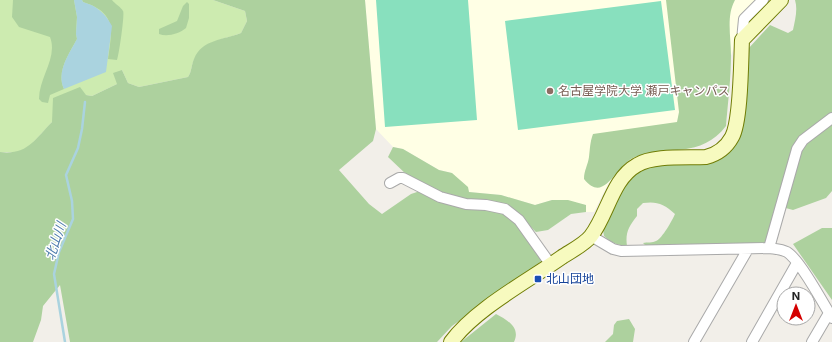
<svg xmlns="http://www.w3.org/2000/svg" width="832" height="342" viewBox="0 0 832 342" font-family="Inter,'Noto Sans JP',sans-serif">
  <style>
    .education { fill: #ffffe5 }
    .grass { fill: #cdebb0 }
    .forest { fill: #add19e }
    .pitch { fill: #88e0be }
    .water { fill: #aad3df }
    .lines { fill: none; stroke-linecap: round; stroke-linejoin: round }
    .stream { stroke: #aad3df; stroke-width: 2.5 }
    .street-casing { stroke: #a9a9a9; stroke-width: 12 }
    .secondary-casing { stroke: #707d05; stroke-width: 16 }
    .street { stroke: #fff; stroke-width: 10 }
    .secondary { stroke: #f7fabf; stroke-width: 14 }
    .education-dot { fill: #8d6e63; stroke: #fff; stroke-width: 1.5 }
    .transit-dot { fill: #1a4fb4; stroke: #fff; stroke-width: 1.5 }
    .labels { text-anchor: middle; stroke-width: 3; stroke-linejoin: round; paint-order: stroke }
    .education-label { font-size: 12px; fill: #785e54; stroke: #fff; text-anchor: start }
    .transit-label { font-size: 12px; fill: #164399; stroke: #fff; text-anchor: start }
    .water-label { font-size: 13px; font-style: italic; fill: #4a7aab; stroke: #fff }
  </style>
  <rect width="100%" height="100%" fill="#f2efe9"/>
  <path class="education" d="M365 0H776L736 41 731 56 726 126 720 133 690 149 649 153 634 158 622 165 608 184 594 212H586V205L552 200 535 205 501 195 469 192 452 173 439 170 403 149 393 147 376 129Z"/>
  <path class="grass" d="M0 0H213L245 11 247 21 241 33C224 40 203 40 194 60 191 66 192 71 188 77L139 87 128 83 122 70 117 84 92 96 86 95 52 122 28 148 18 152H0Z"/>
  <path class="forest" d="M13 0H74L77 17 76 33 77 39C69 54 56 72 64 89L50 95 48 103 42 102 39 99C39 77 58 58 50 37L19 27 12 17Z
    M82 0H112C115 4 121 7 123 11 125 13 119 55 117 60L108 59C112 30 117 13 83 2Z
    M213 0H365L376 129 373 141 339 170 369 204 382 214 411 194 420 191 501 212 515 222 543 260 452 326 437 342H70L60 285 43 306 41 320 33 342H0V152C28 155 34 140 52 122L53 98 80 87 86 95 92 96 117 84 113 73 122 70 128 83 139 87 188 77C192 71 191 66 194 59 202 39 224 40 241 33L247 21 245 11Z
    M666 0H735C726 16 731 37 731 55 731 78 728 102 726 126 701 159 667 145 635 157 615 165 605 205 584 179 584 170 588 165 589 157 590 149 590 142 593 134L677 122 679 112Z
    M795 0H832V115L803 138 765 245 646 246 643 243C647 242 653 243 656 241 662 239 673 219 675 214 664 204 657 201 643 203L637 209V216C629 226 625 233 627 246 617 245 612 243 604 236L602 224 627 181 646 167 721 158 748 49 770 25 788 33 793 30C795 20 798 10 795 0Z
    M187 2 189 4V18L186 28C179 34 167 37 159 34V29L177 21 183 6Z
    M832 122V191L826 198 793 210 782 207 799 151 805 142Z
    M393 147 403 149 439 170 452 173 468 187 469 192 501 195 535 205 552 200H568L586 205V212L571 214 548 230 536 232 516 213 441 194 407 175 388 157Z
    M822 228H832V300L793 244Z
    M496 314C507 320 521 327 514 342H461Z
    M629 319 635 329 633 342H605L613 334 614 325 617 321Z"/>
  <path class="pitch" d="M376 0H468L477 120 385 127Z
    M661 1 675 110 518 130 505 21Z"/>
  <path class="water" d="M74 0H82L83 2C97 6 105 13 112 26L106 72 64 89C56 72 69 54 77 39L76 34 77 17Z"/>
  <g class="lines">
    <path class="stream" d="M65 342 54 274 59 252 73 219 72 201 66 175 78 148 82 129 85 102"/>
    <g class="street-casing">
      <path id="street" d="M742 40 744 19 763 0
        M390 183 399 178H403L440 197 466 204 486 205 505 209 519 220 551 265
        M591 236 613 249 621 251 769 248C775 249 781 249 787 252 800 260 823 303 832 318
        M769 248 797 149 803 140 832 118
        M694 342 748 249
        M752 342 797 263
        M812 342 829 313"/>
    </g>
    <g class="secondary-casing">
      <path id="secondary" d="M451 342C475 309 528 281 562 257 571 251 585 244 591 236 608 214 612 179 637 165 653 155 687 158 706 157 718 154 726 148 732 137 741 121 741 61 742 40L781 0"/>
    </g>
    <use href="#street" class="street"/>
    <use href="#secondary" class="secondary"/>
  </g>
  <circle class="education-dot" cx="550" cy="91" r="4"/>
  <rect class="transit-dot" x="534" y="275" width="8" height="8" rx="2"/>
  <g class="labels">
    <g class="education-label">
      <text x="558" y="95">名古屋学院大学 瀬戸キャンパス</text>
    </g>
    <g class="transit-label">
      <text x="546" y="283">北山団地</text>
    </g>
    <g class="water-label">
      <text transform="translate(55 241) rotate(-71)" y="5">北山川</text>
    </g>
  </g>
  <g transform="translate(796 306)"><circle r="19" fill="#ffffff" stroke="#a7a7a7"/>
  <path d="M0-3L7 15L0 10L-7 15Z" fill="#d40000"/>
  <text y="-6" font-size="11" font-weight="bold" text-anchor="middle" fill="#222222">N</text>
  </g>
</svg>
